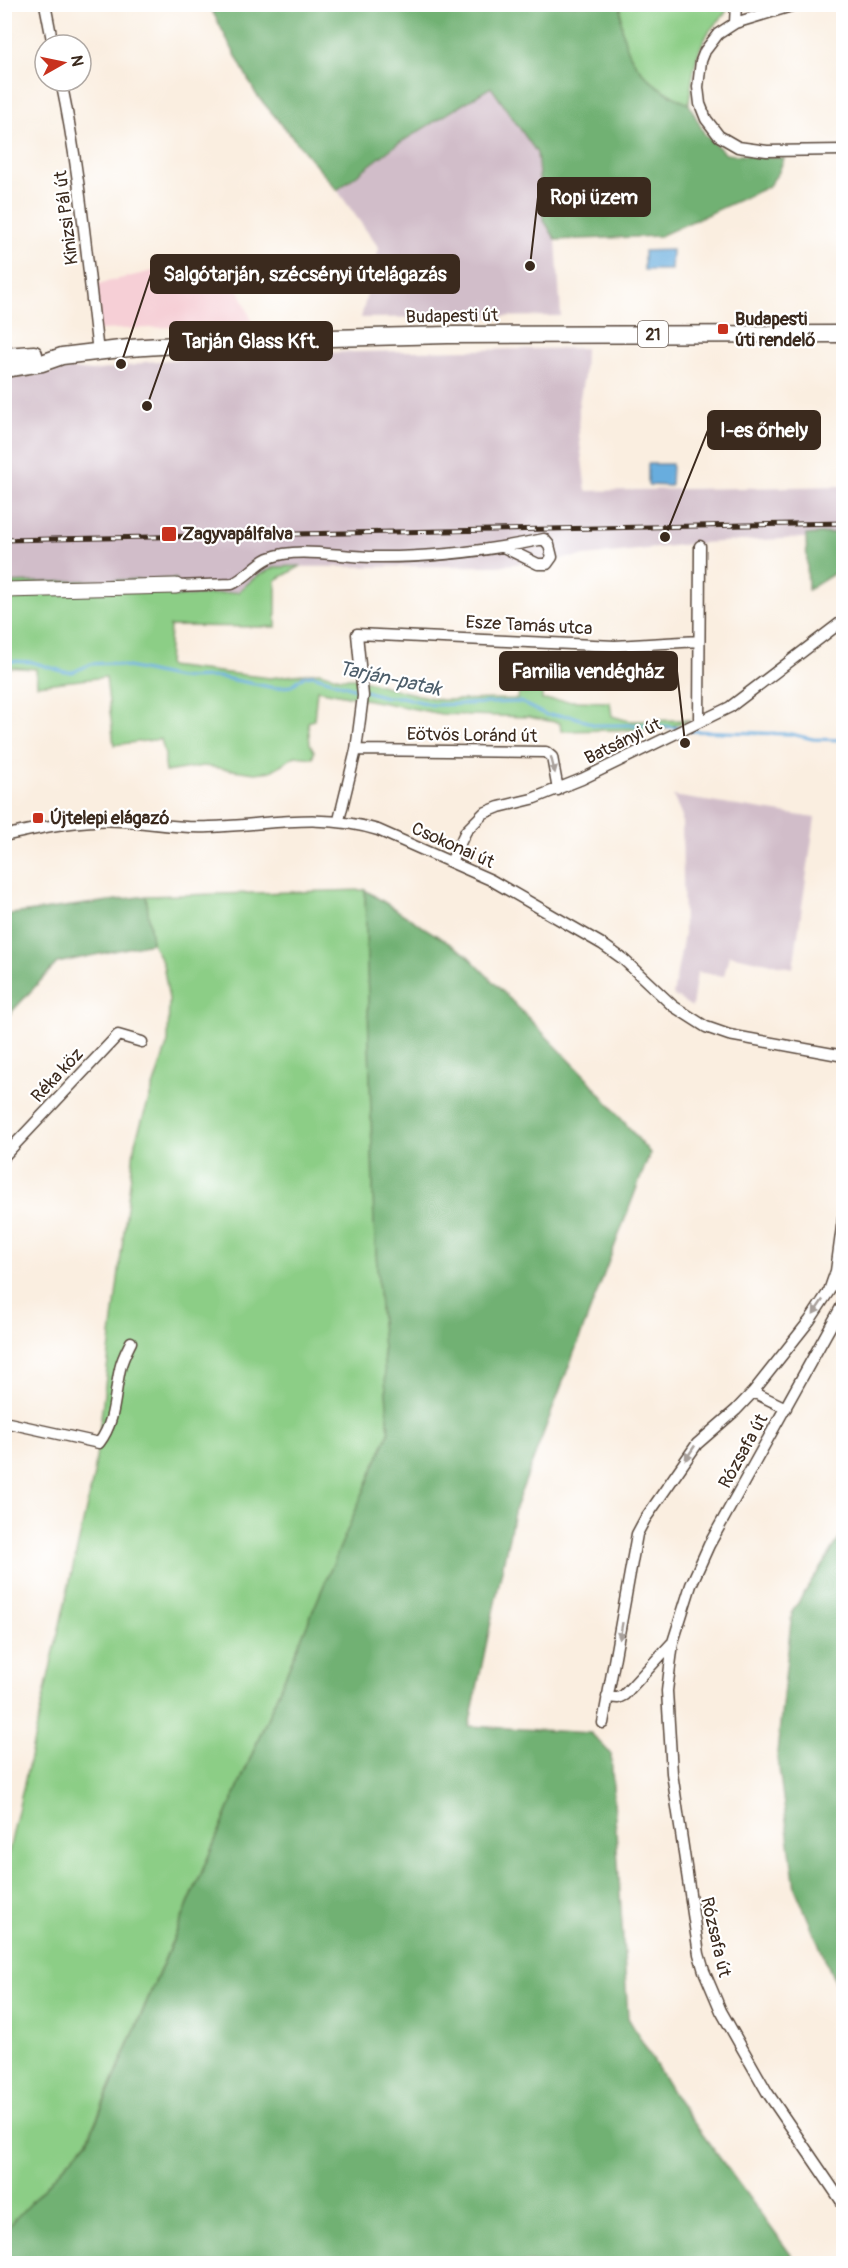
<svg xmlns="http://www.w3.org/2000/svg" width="848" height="2268" viewBox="0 0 848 2268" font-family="Pangolin,sans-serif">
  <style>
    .built { fill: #f6cfd6 }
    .industrial { fill: #d1bdc9 }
    .green { fill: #8cce86; stroke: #647c52; stroke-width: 1.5 }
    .forest { fill: #71b173; stroke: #566e48; stroke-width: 1.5 }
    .water { fill: #68adde; stroke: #526c7e; stroke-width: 1.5 }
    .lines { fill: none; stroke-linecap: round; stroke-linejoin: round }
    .stream { stroke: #68adde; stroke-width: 3 }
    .street-casing { stroke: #58473b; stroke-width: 13 }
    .secondary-casing { stroke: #58473b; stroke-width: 17 }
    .primary-casing { stroke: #58473b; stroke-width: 19 }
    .street { stroke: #fff; stroke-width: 10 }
    .secondary { stroke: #fff; stroke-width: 15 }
    .primary { stroke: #fff; stroke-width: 16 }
    .rail-casing { stroke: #3b2a1e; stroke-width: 5 }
    .rail { stroke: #fff; stroke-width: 3; stroke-dasharray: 9; stroke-linecap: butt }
    .oneway { fill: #a79f9a }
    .poi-dot { fill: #c8321e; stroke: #fff; stroke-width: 2 }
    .labels { text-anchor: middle; stroke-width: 4.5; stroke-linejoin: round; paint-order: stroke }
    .shield { fill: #fff; stroke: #766a62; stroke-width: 1.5 }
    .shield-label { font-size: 16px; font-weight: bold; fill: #3b2a1e }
    .street-label { font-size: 18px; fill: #3b2a1e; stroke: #fff }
    .poi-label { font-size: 18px; font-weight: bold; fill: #3b2a1e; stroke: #fff; text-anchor: start }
    .water-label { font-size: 20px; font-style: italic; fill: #4d5e6b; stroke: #fff }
    .leader { fill: none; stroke: #3b2a1e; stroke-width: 2 }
    .callout-dot { fill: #3b2a1e; stroke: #fff; stroke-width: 2 }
    .callout { fill: #3b2a1e; stroke: #3b2a1e; stroke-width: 2 }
    .callout-label { font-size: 20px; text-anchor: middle; font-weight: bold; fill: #fff }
  </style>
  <rect width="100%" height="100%" fill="#fff"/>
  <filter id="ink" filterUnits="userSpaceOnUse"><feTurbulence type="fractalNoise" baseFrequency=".0167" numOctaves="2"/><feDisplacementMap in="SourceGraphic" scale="12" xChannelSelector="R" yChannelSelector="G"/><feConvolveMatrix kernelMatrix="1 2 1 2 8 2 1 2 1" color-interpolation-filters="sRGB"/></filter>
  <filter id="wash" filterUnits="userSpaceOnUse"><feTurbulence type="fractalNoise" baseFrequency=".008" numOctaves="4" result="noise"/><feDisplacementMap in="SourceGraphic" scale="24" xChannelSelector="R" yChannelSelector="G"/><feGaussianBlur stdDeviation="1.35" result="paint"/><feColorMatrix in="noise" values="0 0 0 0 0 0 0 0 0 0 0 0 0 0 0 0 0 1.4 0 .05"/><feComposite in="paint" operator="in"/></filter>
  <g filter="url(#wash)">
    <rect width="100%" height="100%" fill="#faeee0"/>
    <path class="built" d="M178 265 189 290 234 277 253 324 98 330 94 285Z"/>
    <path class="industrial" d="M491 87 538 153 543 219 556 240 561 316 361 318 379 248 337 190 396 145Z
      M585 348 584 376 579 403V435L586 491 843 486V536L699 543 497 566 277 567 257 576 238 592 174 597 176 579 5 583V380L72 369 92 371 135 365 145 362 247 354Z
      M673 796 815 818 793 968 729 955 724 976 697 972 692 1007 673 995 684 934 682 817Z"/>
    <path class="green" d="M621 5H729C726 18 713 23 707 35 694 56 692 79 689 104 645 85 618 55 621 5Z
      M301 566 276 580V627L170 626 168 666 270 678 319 672 341 678H356L402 691 441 700 517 699 519 693 542 691V700L610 702 612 716 629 721 690 720 665 729 561 731 560 723 528 717 441 714 317 690 314 720 308 722 310 744 314 751 313 758 295 756 271 771 255 773 203 766 165 772V755L161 739 114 745 106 677 37 685 36 669 5 667 4 583 176 579 174 597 238 592 257 576 276 567Z
      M365 890 374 1224 389 1432 87 2141 5 2230V1868L94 1474 135 1142 168 1042 169 999 163 964 152 943 146 896Z"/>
    <path class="forest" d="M209 5H621C618 55 645 85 689 104L705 135 726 154 784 158 779 172 768 187 660 236 556 240 543 219 537 153 491 87 396 145 337 190 256 94Z
      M843 532V568L808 590 806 535Z
      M365 890 466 954 587 1078 650 1153 515 1508 469 1726 591 1733 611 1754 628 2018 675 2097 797 2263H5V2230L88 2141 389 1432 374 1224Z
      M146 896 152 943 57 963 5 1019V915Z
      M843 1533V2001L795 1888 777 1753 792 1612Z"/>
    <path class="water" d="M672 250 671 270H644V251Z
      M648 464H672L671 486 648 485Z"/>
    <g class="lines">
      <path class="stream" d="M4 661 32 662 65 672H73L91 664 110 663 178 678 219 677 275 688 291 686 304 676 313 675 359 690
        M365 691 386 697H402L433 705 520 702 546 715 572 716 595 725H656L678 728
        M690 731 791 734 813 739 844 740"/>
    </g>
  </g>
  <g filter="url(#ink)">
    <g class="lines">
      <g class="street-casing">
        <path id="street" d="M45 4 53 45
          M798 4 735 23 718 34 705 51 701 61 698 87 700 104 706 119 719 136 738 147 767 151 844 150
          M735 23 736 4
          M61 81C80 171 87 261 98 352
          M176 586 232 584C246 578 256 564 269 558 298 546 340 557 370 557 428 558 487 551 544 539L549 545 552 557 547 564H538L503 547
          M699 722 700 546
          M356 750 546 752 552 757 558 790
          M339 820 356 750 363 696 357 634 615 646 699 641
          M4 836C42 827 84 818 123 821 152 823 180 829 210 827 267 825 321 812 378 830L491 880 602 944 623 959 673 1006 706 1027 729 1035 844 1056
          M451 862 466 831 484 813 499 807 532 799 582 779 730 707 844 620
          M4 1156 118 1035 142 1042
          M844 1302 709 1545 691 1585 673 1642 667 1691 672 1773 699 1954 704 1971 721 2011 767 2092 844 2205
          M753 1392 786 1408
          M4 1422 99 1443C116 1421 114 1395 120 1369 122 1359 127 1350 131 1342
          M607 1697 618 1698 624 1695 673 1642
          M603 1723 637 1534 645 1519 697 1444 736 1410 753 1392 810 1320 829 1291 836 1271 844 1212"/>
      </g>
      <g class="secondary-casing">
        <path id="secondary" d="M4 590 176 586"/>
      </g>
      <g class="primary-casing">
        <path id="primary" d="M4 356 34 354
          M4 369 42 363 62 356 129 348 254 340 448 335 844 334"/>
      </g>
      <use href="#street" class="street"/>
      <use href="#secondary" class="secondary"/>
      <use href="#primary" class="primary"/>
      <g class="rail-casing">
        <path id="rail" d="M4 540 844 523"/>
      </g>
      <use href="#rail" class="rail"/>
    </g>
    <defs><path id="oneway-solid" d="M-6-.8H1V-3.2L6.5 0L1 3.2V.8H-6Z" transform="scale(1.5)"/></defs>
    <g class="oneway">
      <use href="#oneway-solid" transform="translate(553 765) rotate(76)"/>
      <use href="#oneway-solid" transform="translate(818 1307) rotate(124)"/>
      <use href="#oneway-solid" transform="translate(690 1453) rotate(124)"/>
      <use href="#oneway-solid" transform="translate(621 1631) rotate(100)"/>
    </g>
  </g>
  <g class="poi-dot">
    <rect x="717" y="323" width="12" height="12" rx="3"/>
    <rect x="161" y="526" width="16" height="16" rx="3"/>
    <rect x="32" y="812" width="12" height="12" rx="3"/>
  </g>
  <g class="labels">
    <rect class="shield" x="638" y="321" width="30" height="26" rx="4.5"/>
    <g class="shield-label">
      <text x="653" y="340">21</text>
    </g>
    <g class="street-label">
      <text transform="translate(66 218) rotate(-97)" y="6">Kinizsi Pál út</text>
      <text transform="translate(452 316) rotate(-1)" y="6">Budapesti út</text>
      <text transform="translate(529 625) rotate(3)" y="6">Esze Tamás utca</text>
      <text transform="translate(472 735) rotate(1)" y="6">Eötvös Loránd út</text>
      <text transform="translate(623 741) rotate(-26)" y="6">Batsányi út</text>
      <text transform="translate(453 845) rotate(24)" y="6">Csokonai út</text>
      <text transform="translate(57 1075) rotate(-47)" y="6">Réka köz</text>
      <text transform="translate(743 1451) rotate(-61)" y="6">Rózsafa út</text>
      <text transform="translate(716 1937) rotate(77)" y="6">Rózsafa út</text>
    </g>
    <g class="poi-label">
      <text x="735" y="325">Budapesti<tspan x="735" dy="21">úti rendelő</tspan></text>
      <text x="182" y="540">Zagyvapálfalva</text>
      <text x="50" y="824">Újtelepi elágazó</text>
    </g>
    <g class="water-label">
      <text transform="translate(390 678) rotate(12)" y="7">Tarján-patak</text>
    </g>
  </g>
  <path class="leader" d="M530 266L538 197M121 364L151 274M147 406L170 341M665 537L708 430M685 743L677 671"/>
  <g class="callout-dot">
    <circle cx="530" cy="266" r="6"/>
    <circle cx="121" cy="364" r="6"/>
    <circle cx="147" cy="406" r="6"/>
    <circle cx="665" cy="537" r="6"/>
    <circle cx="685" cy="743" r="6"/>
  </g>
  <g class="callout">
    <rect x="538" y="178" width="112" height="38" rx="6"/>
    <rect x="151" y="255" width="308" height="38" rx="6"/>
    <rect x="170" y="322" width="162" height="38" rx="6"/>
    <rect x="708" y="411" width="112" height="38" rx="6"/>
    <rect x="500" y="652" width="177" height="38" rx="6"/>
  </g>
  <g class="callout-label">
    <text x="594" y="204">Ropi üzem</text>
    <text x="305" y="281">Salgótarján, szécsényi útelágazás</text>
    <text x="251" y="348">Tarján Glass Kft.</text>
    <text x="764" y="437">I-es őrhely</text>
    <text x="588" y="678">Familia vendégház</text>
  </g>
  <rect width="848" height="2268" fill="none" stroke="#fff" stroke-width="24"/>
  <g transform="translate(63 63) rotate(81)"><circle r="28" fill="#ffffff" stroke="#b1aaa5" stroke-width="1.5"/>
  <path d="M0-4.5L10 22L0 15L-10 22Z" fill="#c8321e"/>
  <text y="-9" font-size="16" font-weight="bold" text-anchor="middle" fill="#3b2a1e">N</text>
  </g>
</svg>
